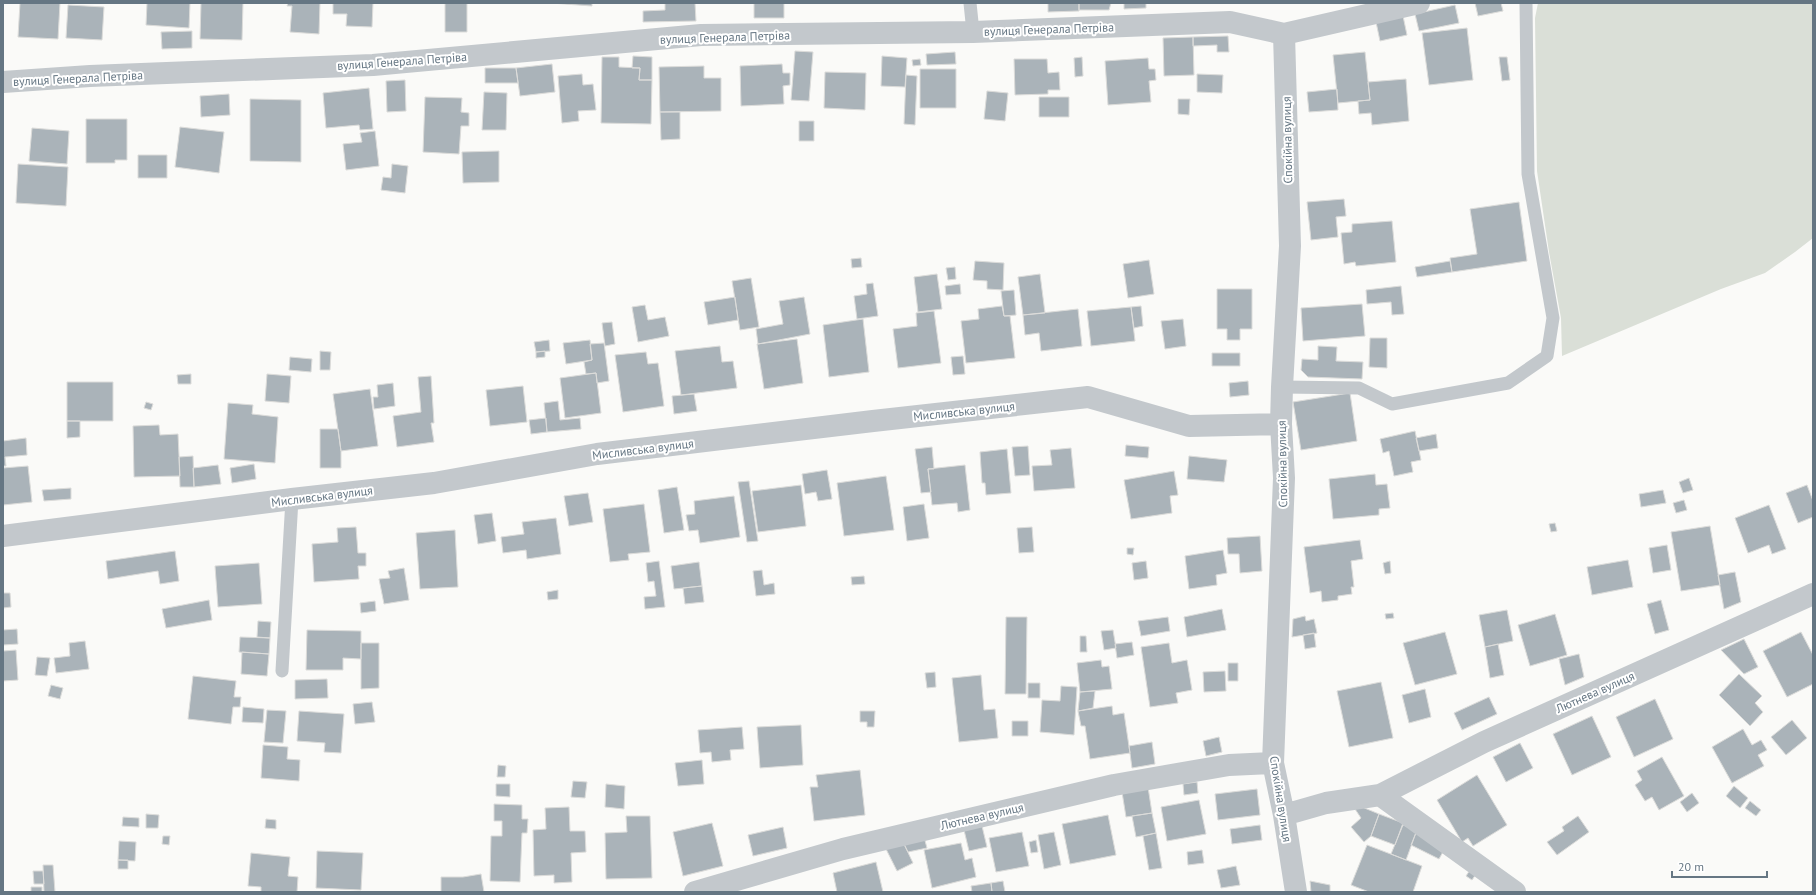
<svg xmlns="http://www.w3.org/2000/svg" width="1816" height="895" viewBox="0 0 1816 895" font-family="'PT Sans',sans-serif">
  <style>
    .green { fill: #dadfd7 }
    .building { fill: #aab3b9; stroke: #dcdcda }
    .lines { fill: none; stroke-linecap: round; stroke-linejoin: round }
    .service { stroke: #c3c8cc; stroke-width: 13 }
    .minor { stroke: #c3c8cc; stroke-width: 22 }
    .labels { text-anchor: middle; dominant-baseline: central; stroke-width: 4; stroke-linejoin: round; paint-order: stroke }
    .street-label { font-size: 12px; fill: #657683; stroke: #fff }
  </style>
  <rect width="100%" height="100%" fill="#fafaf8"/>
  <path class="green" d="M1538 3H1813V238L1795 252 1765 273 1721 289 1562 356 1561 318 1549 252 1537 171 1535 18Z"/>
  <path class="building" d="M20 3H60L58 39 18 37Z
    M147 3H190L189 28 146 25Z
    M201 3H243L242 40 200 39Z
    M288 3H320L319 34 290 32 292 6H287Z
    M333 3H373L372 27 346 26 347 14H333Z
    M445 3H467V32H445Z
    M551 3H592V6Z
    M665 3H695L696 21 643 22V11L665 10Z
    M754 3H784V18H754Z
    M1048 3H1079V11L1048 12Z
    M1079 3H1111L1109 10H1079Z
    M1124 3H1146V8L1124 9Z
    M1475 3H1501L1503 11 1478 16Z
    M68 5 104 7 102 40 66 38Z
    M1455 5 1459 23 1419 31 1415 14Z
    M1403 16 1407 35 1380 41 1376 22Z
    M1467 28 1473 80 1429 85 1422 33Z
    M192 31V48L162 49 161 32Z
    M1228 36 1229 52H1217V45L1193 46V37Z
    M1193 37 1194 75 1164 76 1163 38Z
    M795 51 813 52 809 101 791 100Z
    M955 52 956 64 927 65 926 54Z
    M1365 52 1370 100 1338 103 1333 55Z
    M633 56 652 57V80H639L640 68H632Z
    M882 56 907 58 905 87 881 86Z
    M602 57H619V67L640 68 639 80H652L651 124 601 123Z
    M1082 57 1083 76 1075 77 1074 58Z
    M1499 57H1507L1510 80 1502 81Z
    M1148 58 1149 69H1155L1156 80 1149 81 1151 102 1108 105 1105 61Z
    M920 59 921 65 913 66 912 60Z
    M1014 59H1047L1048 73 1059 72 1060 90H1048V94L1015 95Z
    M552 64 555 92 520 96 516 68Z
    M782 64 783 73H790V85L783 86 784 104 741 106 740 66Z
    M704 66V78H721V111L660 112 659 67Z
    M485 68H516L518 83H485Z
    M920 69H956V108H920Z
    M825 72 866 73 865 110 824 108Z
    M582 74 583 85 593 84 596 110 578 111 579 121 562 123 558 76Z
    M1197 74 1223 75 1222 93 1197 92Z
    M906 75 917 76 915 125 904 124Z
    M1406 79 1409 121 1372 125 1371 113 1359 114 1358 101 1370 100 1368 82Z
    M405 80 406 111 387 112 386 81Z
    M369 88 373 129 360 130 359 125 326 128 323 93Z
    M1337 89 1338 110 1309 112 1307 92Z
    M987 91 1008 93 1005 121 984 119Z
    M484 92 507 93 506 130H482Z
    M229 94 230 115 201 117 200 96Z
    M425 97 462 98 461 112 469 113V126H461L459 154 423 152Z
    M1039 97H1069V117H1039Z
    M250 99 301 100V162L250 161Z
    M1178 99H1190L1189 115 1178 114Z
    M660 112H680V139L661 140Z
    M86 119H127V160H115V163H86Z
    M799 121H814V141H799Z
    M180 127 224 132 219 173 175 167Z
    M32 128 69 131 67 164 29 161Z
    M375 131 379 166 346 170 343 144 362 142 360 133Z
    M499 151V182L463 183 462 152Z
    M138 155H167V178H138Z
    M18 164 68 167 66 206 16 203Z
    M392 164 408 166 405 193 381 190 383 177 391 178Z
    M1344 199 1346 216 1336 217 1338 237 1311 240 1307 202Z
    M1519 202 1527 261 1452 272 1450 258 1477 254 1470 209Z
    M1392 221 1396 262 1356 266 1355 262 1344 264 1341 233 1352 232V224Z
    M861 258 862 267 852 268 851 259Z
    M1149 260 1154 294 1128 298 1123 264Z
    M975 261 1004 263 1003 290 987 289V281L973 280Z
    M1450 261 1452 272 1417 277 1415 267Z
    M955 267 956 279 948 280 946 268Z
    M937 274 942 309 918 312 914 277Z
    M1040 274 1045 313 1023 315 1018 277Z
    M751 278 759 327 740 330 732 281Z
    M873 283 878 316 857 319 854 296 867 294 866 284Z
    M960 284 961 294 946 295 945 286Z
    M1401 286 1404 314 1392 315 1391 302 1367 304 1366 290Z
    M1217 289H1252V329H1240V340H1227V329H1217Z
    M1014 290 1016 315 1004 316 1001 291Z
    M735 297 738 320 708 325 704 302Z
    M804 297 810 334 758 344 756 329 783 324 779 301Z
    M1362 304 1365 336 1303 341 1301 308Z
    M645 305 648 320 665 317 669 336 638 342 632 307Z
    M1002 306 1004 316H1010L1015 358 966 363 961 321 979 319 978 309Z
    M1141 306 1143 326 1134 328 1131 307Z
    M1131 307 1135 341 1091 346 1087 311Z
    M1078 309 1082 346 1041 351 1039 333 1025 335 1023 315Z
    M934 311 941 363 898 368 893 329 917 326 916 313Z
    M863 319 869 372 829 377 823 325Z
    M1183 319 1186 346 1165 349 1161 321Z
    M612 322 615 344 605 346 602 323Z
    M1370 338H1387V368L1369 367Z
    M797 339 803 383 764 389 757 344Z
    M549 340 550 351 536 352 534 342Z
    M590 340 592 360 566 364 563 343Z
    M604 343 609 381 597 383 596 373 586 374 584 362 592 360 590 344Z
    M720 346 722 362 733 361 737 388 681 395 675 351Z
    M1318 346 1337 347 1336 361 1363 362 1362 379 1308 377 1301 370 1302 359 1318 360Z
    M320 351 331 352 330 370H320Z
    M545 351V357L536 358V352Z
    M646 352 648 364 658 363 664 406 623 412 615 355Z
    M1212 353H1240V366H1212Z
    M963 356 965 374 953 375 951 357Z
    M290 357 312 359 311 372 289 370Z
    M596 373 601 413 565 418 560 378Z
    M191 374V384H178L177 375Z
    M267 374 291 376 289 403 265 401Z
    M431 376 434 423H431L434 442 397 447 393 416 421 412 418 377Z
    M1248 381 1249 395 1230 397 1229 383Z
    M67 382H113V421H67Z
    M393 383 395 406 374 409 373 397H378L377 385Z
    M523 386 527 422 490 426 486 390Z
    M370 389 378 446 341 451 333 394Z
    M1350 393 1357 441 1301 450 1293 402Z
    M694 394 697 411 674 414 672 396Z
    M558 401 560 420 580 418 581 429 547 432 544 403Z
    M146 402 153 404 151 410 144 408Z
    M228 403 253 405 252 414 278 417 275 463 224 459Z
    M546 418 547 432 531 434 529 420Z
    M67 421H80V437L67 438Z
    M159 425 160 435 178 434 180 476 134 477 133 426Z
    M320 429H338L341 451V468H320Z
    M1415 431 1421 460 1411 462 1413 472 1394 476 1389 451 1383 453 1380 439Z
    M1436 434 1438 448 1419 451 1416 438Z
    M26 438 27 455 5 457 6 466H3V441Z
    M1126 445 1149 447 1148 458 1125 456Z
    M1028 446 1030 475 1015 476 1012 447Z
    M932 447 934 469H928L931 492 921 493 915 449Z
    M1071 448 1075 488 1034 491 1032 466 1052 465 1050 450Z
    M1007 449 1011 493 986 495 985 483H982L980 452Z
    M193 456 194 487H180L179 457Z
    M1189 456 1227 460 1224 482 1187 479Z
    M254 464 256 479 232 483 230 468Z
    M218 465 221 484 194 487 193 468Z
    M965 465 970 510 958 512 957 503 932 505 928 469Z
    M28 466 32 502 3 505V468Z
    M827 470 832 499 818 501 816 492 805 494 802 474Z
    M1174 471 1178 495 1170 496 1172 513 1131 519 1124 480Z
    M1375 474 1376 485 1387 484 1390 508 1379 509V515L1333 519 1329 479Z
    M886 476 894 530 844 536 837 483Z
    M1689 478 1693 490 1683 493 1679 482Z
    M749 481 758 541 747 542 738 482Z
    M801 485 806 526 758 532 752 491Z
    M1807 485 1813 501V517L1798 523 1786 493Z
    M677 487 684 530 664 533 658 490Z
    M71 488V499L44 501 42 490Z
    M1663 490 1666 503 1641 507 1639 494Z
    M588 493 593 522 569 526 564 496Z
    M734 496 740 537 700 543 698 530 689 531 686 515 695 514 694 501Z
    M1684 500 1687 510 1676 513 1673 503Z
    M644 504 650 552 628 554 629 560 610 562 603 509Z
    M924 504 929 538 907 541 903 507Z
    M1769 505 1786 549 1772 554 1769 545 1748 553 1735 518Z
    M492 513 496 541 478 544 474 515Z
    M556 518 561 554 527 559 526 550 503 553 501 537 524 534 522 522Z
    M1555 523 1557 531 1551 532 1549 524Z
    M1710 526 1720 585 1681 591 1671 532Z
    M356 527 358 553H366V566H358L359 579 314 582 312 544 338 542 337 528Z
    M1032 527 1034 552 1019 553 1017 528Z
    M455 530 458 587 420 589 416 533Z
    M1260 536 1262 571 1240 573 1239 554H1228L1227 538Z
    M1360 540 1363 559 1351 561 1354 587H1351L1352 594 1338 596V600L1322 602 1321 591 1310 593 1304 547Z
    M1667 545 1671 570 1653 573 1649 548Z
    M1127 548H1134L1133 555 1127 554Z
    M1223 550 1227 573 1216 575 1217 585 1189 589 1185 556Z
    M175 551 179 581 160 584 158 571 108 579 106 561Z
    M1628 560 1633 587 1592 595 1587 567Z
    M659 561 665 607 645 609 644 597 656 596 654 581 648 582 646 563Z
    M1146 561 1148 578 1134 580 1132 563Z
    M1390 561 1391 573 1385 574 1383 563Z
    M699 562 702 586 674 589 671 566Z
    M259 563 262 604 218 607 215 566Z
    M404 568 409 600 384 604 379 579 390 578 388 571Z
    M762 570 764 585 774 583 775 594 756 596 753 571Z
    M1735 572 1741 602 1724 609 1718 575Z
    M864 576 865 584 852 585 851 577Z
    M702 586 704 602 685 604 683 588Z
    M558 590V599L548 600 547 592Z
    M3 593H10L11 607 3 608Z
    M209 600 212 620 166 628 162 609Z
    M1661 600 1669 630 1655 634 1647 604Z
    M375 601 376 611 361 613 360 603Z
    M1222 609 1226 630 1187 637 1184 617Z
    M1507 610 1513 641 1485 647 1479 615Z
    M1393 613 1394 618 1386 619 1385 614Z
    M1555 614 1567 655 1530 666 1518 625Z
    M1305 616 1306 621 1314 619 1317 633 1292 637 1293 619Z
    M1006 617H1027L1026 694H1005Z
    M1168 617 1170 631 1141 636 1138 621Z
    M258 621 271 622 270 638 257 637Z
    M17 629 18 644 3 645V630Z
    M307 630 361 631V659L343 658V670H306Z
    M1113 630 1116 648 1104 650 1101 631Z
    M1445 632 1457 674 1415 685 1403 643Z
    M1801 632 1813 655V684L1787 697 1763 651Z
    M1314 633 1316 647 1305 649 1303 635Z
    M1080 636H1086L1087 652H1080Z
    M240 637 270 638 269 654 239 652Z
    M1744 639 1758 667 1744 674 1721 650Z
    M85 641 89 669 56 673 54 658 70 656 69 643Z
    M1132 642 1134 655 1117 658 1115 644Z
    M361 643H379V688L361 689Z
    M1169 643 1172 663 1187 660 1192 690 1176 693 1178 703 1150 707 1141 647Z
    M1498 644 1504 675 1490 678 1485 647Z
    M16 650 18 680 3 681V651Z
    M242 652 269 654 267 676 241 674Z
    M1579 654 1584 677 1565 685 1559 659Z
    M37 657 50 658 47 676 35 675Z
    M1101 660 1102 667 1109 666 1112 689 1080 692 1077 663Z
    M1228 663H1238V681H1228Z
    M1225 671 1226 691 1204 692 1203 672Z
    M935 672 936 687 927 688 925 673Z
    M1739 674 1762 696 1755 703 1763 712 1750 726 1719 695Z
    M981 675 984 710 995 709 998 738 959 742 952 678Z
    M193 676 236 681 234 697H241L240 707H233L231 724 188 719Z
    M327 679 328 698 295 699V680Z
    M1381 682 1393 738 1349 747 1337 691Z
    M1028 683H1040V698H1028Z
    M51 685 63 688 60 699 48 696Z
    M1061 686 1077 687 1074 735 1040 732 1042 700 1060 701Z
    M1425 689 1431 717 1409 723 1402 695Z
    M1095 691 1093 708 1078 711 1080 692Z
    M1489 697 1497 714 1462 730 1454 713Z
    M1655 699 1673 739 1634 757 1616 717Z
    M372 702 375 722 355 724 353 704Z
    M1112 706 1113 715 1124 713 1130 753 1090 759 1085 726H1081L1078 711Z
    M243 707 264 709 263 723 242 722Z
    M267 710 286 711 283 743 264 742Z
    M299 711 344 714 341 753 324 752 325 743 297 741Z
    M860 711H875L874 727H867V722H860Z
    M1592 716 1611 757 1572 775 1553 734Z
    M1792 720 1807 738 1786 755 1771 737Z
    M1012 721H1028V736H1012Z
    M801 725 803 765 760 768 757 727Z
    M742 727 744 749 730 750 731 760 712 762 711 752 700 753 698 730Z
    M1743 729 1752 745 1761 740 1767 750 1758 755 1764 766 1732 783 1712 747Z
    M1219 737 1222 752 1206 756 1203 741Z
    M1152 742 1155 764 1132 768 1129 746Z
    M1520 743 1533 768 1506 782 1493 757Z
    M263 745 288 747 287 759 300 760 299 781 261 778Z
    M1662 757 1684 796 1659 810 1652 797 1645 801 1635 785 1642 780 1637 771Z
    M702 760 704 784 678 786 675 763Z
    M498 765 506 766 505 777H497Z
    M860 770 865 815 814 821 810 787H818L816 775Z
    M1477 775 1507 825 1473 846 1468 838 1462 842 1437 800Z
    M573 781 587 782 585 798 571 797Z
    M1197 782 1198 793 1184 795 1183 784Z
    M496 784H510V797L496 796Z
    M606 784 625 786 624 809 605 807Z
    M1734 786 1748 798 1740 808 1726 796Z
    M1148 787 1152 813 1126 817 1122 792Z
    M1257 789 1260 815 1218 820 1215 794Z
    M1692 793 1699 803 1687 812 1680 802Z
    M1199 800 1206 834 1167 841 1161 807Z
    M1750 801 1761 810 1756 816 1745 808Z
    M494 804 522 805V819H528L527 833H522L520 882 490 881 491 836H502V821H494Z
    M569 807 570 831H585L586 852 571 853 572 882 554 883V875L534 876 533 830 546 829 545 808Z
    M1362 807 1379 814 1371 836 1364 842 1351 827 1361 818 1355 809Z
    M1152 813 1156 833 1136 837 1132 816Z
    M146 814 159 815 158 828H146Z
    M1379 814 1403 823 1395 845 1371 836Z
    M1108 815 1116 855 1070 864 1062 824Z
    M626 816H650L652 878 606 879 605 833 627 832Z
    M1578 816 1589 832 1557 855 1547 842 1564 831 1562 827Z
    M123 817 139 818V827L122 826Z
    M266 819 276 820V829L265 828Z
    M712 823 723 866 683 876 673 832Z
    M1260 825 1262 840 1232 844 1230 829Z
    M1403 825 1417 830 1406 860 1391 854Z
    M982 826 987 847 969 851 964 830Z
    M783 827 787 848 753 856 748 835Z
    M1417 830 1444 850 1439 859 1411 845Z
    M1022 832 1029 866 996 872 989 838Z
    M1054 832 1061 865 1044 869 1038 835Z
    M1156 833 1162 868 1149 870 1143 836Z
    M163 836H170L169 845 162 844Z
    M924 837 927 848 908 852 903 842Z
    M1036 840 1038 852 1031 853 1029 842Z
    M119 841 136 842 135 861 118 860Z
    M903 842 913 863 897 871 884 845Z
    M961 843 965 860 972 858 976 877 932 888 924 850Z
    M1367 845 1422 866 1413 892H1369L1351 885Z
    M1202 850 1204 863 1188 865 1187 852Z
    M317 851 363 853 361 890 316 888Z
    M251 853 290 857 288 876 298 877 297 892H261V887L248 886Z
    M118 860H128V869H118Z
    M876 862 883 892H837L833 873Z
    M43 865H53L55 892H44Z
    M1236 866 1240 885 1221 888 1217 870Z
    M1470 870 1476 874 1472 880 1466 876Z
    M33 871H43L44 884H34Z
    M481 874 484 892H441V877H463Z
    M1003 881 1005 892H992L991 883Z
    M1310 881 1330 885V892H1311Z
    M991 883 992 892H972L971 886Z
    M31 887H42V892H31Z"/>
  <g class="lines">
    <path class="service" d="M970 3 973 32
      M1282 387 1359 388 1392 404 1508 383 1547 356 1553 318 1528 174 1526 3
      M282 671 292 499"/>
    <path class="minor" d="M1284 34 1290 246 1282 387 1281 424 1284 478 1273 763 1284 815 1296 892
      M3 82 90 76 373 65 701 35 973 32 1230 22 1284 34 1419 3
      M3 536 292 499 434 483 597 454 873 421 1088 397 1189 426 1281 424
      M1380 795 1484 742 1813 594
      M1284 815 1326 803 1380 795 1515 892
      M695 892 843 849 1114 785 1229 765 1273 763"/>
  </g>
  <g class="labels">
    <g class="street-label">
      <text transform="translate(1049 29) rotate(-2)">вулиця Генерала Петріва</text>
      <text transform="translate(725 37) rotate(-2)">вулиця Генерала Петріва</text>
      <text transform="translate(402 61) rotate(-4)">вулиця Генерала Петріва</text>
      <text transform="translate(78 78) rotate(-3)">вулиця Генерала Петріва</text>
      <text transform="translate(1287 140) rotate(-91)">Спокійна вулиця</text>
      <text transform="translate(964 411) rotate(-6)">Мисливська вулиця</text>
      <text transform="translate(643 449) rotate(-7)">Мисливська вулиця</text>
      <text transform="translate(1282 464) rotate(-91)">Спокійна вулиця</text>
      <text transform="translate(322 496) rotate(-7)">Мисливська вулиця</text>
      <text transform="translate(1595 692) rotate(-24)">Лютнева вулиця</text>
      <text transform="translate(1281 799) rotate(81)">Спокійна вулиця</text>
      <text transform="translate(982 816) rotate(-13)">Лютнева вулиця</text>
    </g>
  </g>
  <rect width="1816" height="895" fill="none" stroke="#657683" stroke-width="8"/>
  <path d="M1672 871v6h95v-6" fill="none" stroke="#657683" stroke-width="2"/>
  <text x="1678" y="871" font-size="12" fill="#657683" stroke="#ffffff" stroke-width="3" paint-order="stroke">20 m</text>
</svg>
